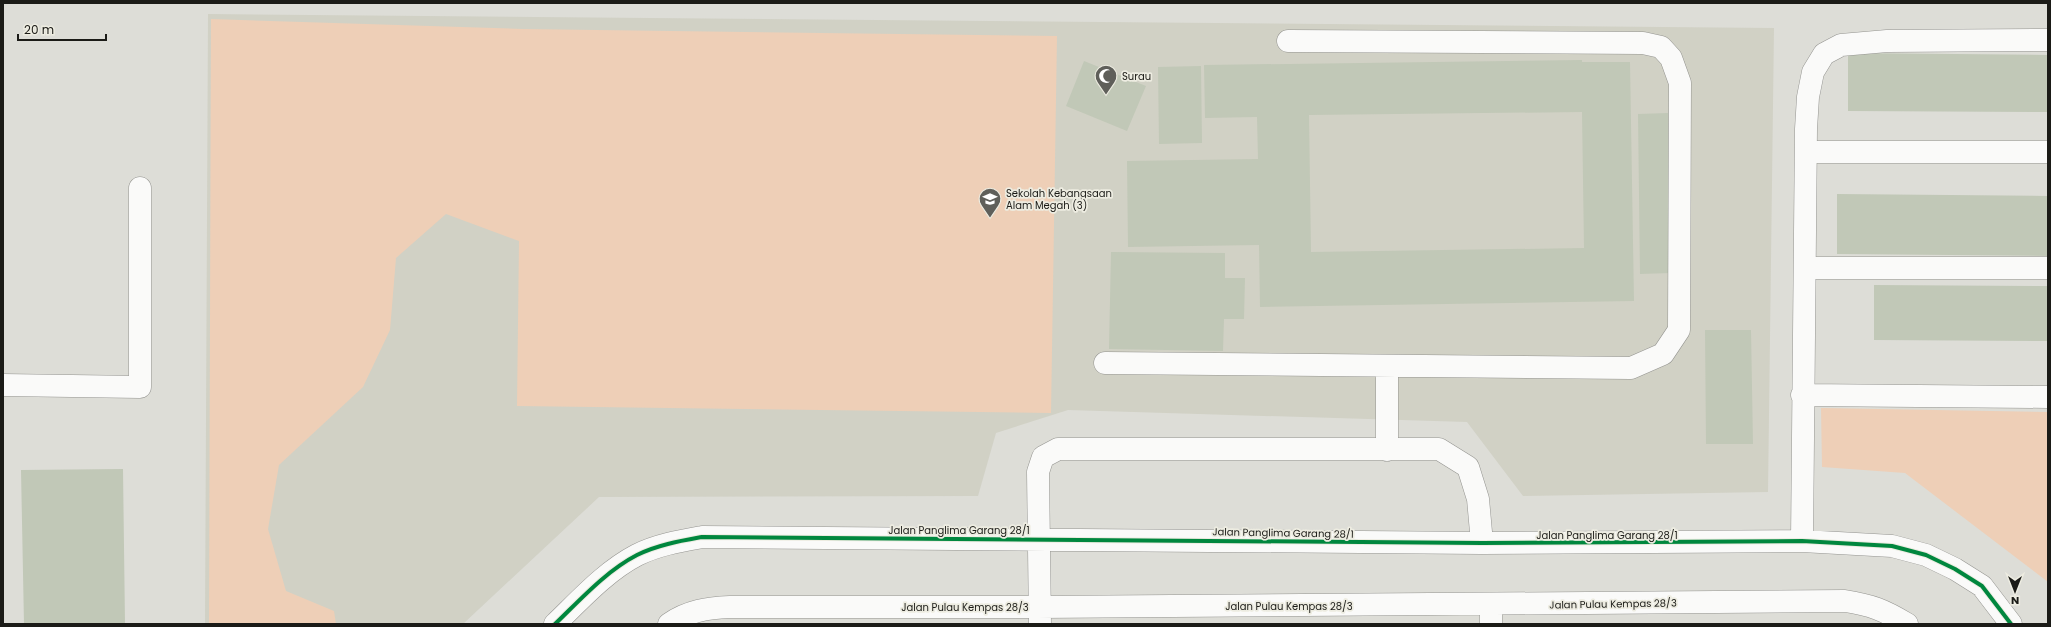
<svg xmlns="http://www.w3.org/2000/svg" width="2051" height="627" viewBox="0 0 2051 627" font-family="Poppins,sans-serif">
  <style>
    .built { fill: #d1d1c5 }
    .green { fill: #eecfb7 }
    .building { fill: #c1c8b7; fill-rule: evenodd }
    .lines { fill: none; stroke-linecap: round; stroke-linejoin: round }
    .minor-casing { stroke: #949490; stroke-width: 23 }
    .minor { stroke: #fafaf9; stroke-width: 22 }
    .cycleway-casing { stroke: #edece1; stroke-width: 6 }
    .cycleway { stroke: #00873e; stroke-width: 4 }
    .labels { text-anchor: middle; dominant-baseline: central; stroke-width: 3.5; stroke-linejoin: round; paint-order: stroke }
    .poi-label { font-size: 10px; fill: #1b1b17; stroke: #edece1; text-anchor: start }
    .street-label { font-size: 10px; fill: #1b1b17; stroke: #edece1 }
  </style>
  <rect width="100%" height="100%" fill="#ddddd7"/>
  <path class="built" d="M208 14 1774 28 1768 492 1523 496 1467 422 1068 410 996 433 978 496 599 497 463 624H205Z"/>
  <path class="green" d="M211 19 522 29 1057 36 1051 413 517 406 519 241 446 214 396 258 390 330 363 387 279 465 268 529 286 591 334 611 336 624H209Z
    M1821 408 2048 412V582L1905 473 1822 467Z"/>
  <path class="building" d="M1848 53 2048 55V112L1848 111Z
    M1582 60V62H1630L1634 301 1260 307 1259 245 1128 247 1127 161 1258 159 1257 117 1205 118 1204 65ZM1582 112 1584 248 1311 252 1309 115Z
    M1084 61 1146 86 1127 131 1066 106Z
    M1201 66 1202 143 1159 144 1158 67Z
    M1668 113 1671 273 1640 274 1638 114Z
    M1837 194 2048 196V256L1837 254Z
    M1111 252 1225 253V278H1245L1244 319H1224L1223 351 1109 349Z
    M1874 285 2048 286V341L1874 340Z
    M1705 330H1751L1753 444H1706Z
    M123 469 125 624H24L21 470Z"/>
  <g class="lines">
    <g class="minor-casing">
      <path id="minor" d="M1806 152H2048
        M1805 268H2048
        M1105 363 1631 368 1663 354 1679 330 1680 83 1671 58 1661 47 1643 43 1288 41
        M3 385 140 387V188
        M1802 395 2048 397
        M1387 450V366
        M1802 541 1806 129 1808 97 1813 72 1824 54 1841 45 1887 41 2048 40
        M1491 605V624
        M555 624C580 600 606 571 637 555 657 545 680 541 702 537L1482 543 1802 541 1892 546 1926 555 1955 569 1982 586 2011 624
        M669 624C688 611 707 608 730 607H1039L1845 601C1871 605 1884 610 1907 624
        M1040 624 1038 472 1043 457 1058 449H1439L1468 467 1478 499 1482 543"/>
    </g>
    <use href="#minor" class="minor"/>
    <g class="cycleway-casing">
      <path id="cycleway" d="M555 624C580 600 606 571 637 555 657 545 680 541 702 537L1482 543 1802 541 1892 546 1926 555 1955 569 1982 586 2011 624"/>
    </g>
    <use href="#cycleway" class="cycleway"/>
  </g>
  <defs>
    <g id="mosque-pin" transform="scale(1.15)"><path d="M0 17L-7.5 6A9.5 9.5 0 1 1 7.5 6Z" fill="#5f5f5a" stroke="#edece1"/><path d="M3.5-4.9A6 6 0 1 0 3.5 4.9A5 5 0 1 1 3.5-4.9Z" fill="#fff"/></g>
    <g id="school-pin" transform="scale(1.15)"><path d="M0 17L-7.5 6A9.5 9.5 0 1 1 7.5 6Z" fill="#5f5f5a" stroke="#edece1"/><path d="M0-5L7-2L0 1L-7-2ZM-4 1L0 2.5L4 1V4Q0 6-4 4Z" fill="#fff"/></g>
  </defs>
  <g fill-rule="evenodd">
    <use href="#mosque-pin" x="1106" y="76"/>
    <use href="#school-pin" x="990" y="199"/>
  </g>
  <g class="labels">
    <g class="poi-label">
      <text x="1122" y="76">Surau</text>
      <text x="1006" y="193">Sekolah Kebangsaan<tspan x="1006" dy="12">Alam Megah (3)</tspan></text>
    </g>
    <g class="street-label">
      <text x="959" y="530">Jalan Panglima Garang 28/1</text>
      <text transform="translate(1283 533) rotate(1)">Jalan Panglima Garang 28/1</text>
      <text x="1607" y="535">Jalan Panglima Garang 28/1</text>
      <text transform="translate(1613 604) rotate(-1)">Jalan Pulau Kempas 28/3</text>
      <text x="1289" y="606">Jalan Pulau Kempas 28/3</text>
      <text x="965" y="607">Jalan Pulau Kempas 28/3</text>
    </g>
  </g>
  <rect width="2051" height="627" fill="none" stroke="#1b1b17" stroke-width="8"/>
  <g transform="translate(2015 591) rotate(180)" stroke="#edece1" stroke-width="3" paint-order="stroke">
  <path d="M0-3L7 15L0 10L-7 15Z" fill="#1b1b17"/>
  <text y="-6" font-size="11" font-weight="bold" text-anchor="middle" fill="#1b1b17">N</text>
  </g>
  <path d="M18 34v6h88v-6" fill="none" stroke="#1b1b17" stroke-width="2"/>
  <text x="24" y="34" font-size="12" fill="#1b1b17" stroke="#edece1" stroke-width="3" paint-order="stroke">20 m</text>
</svg>
